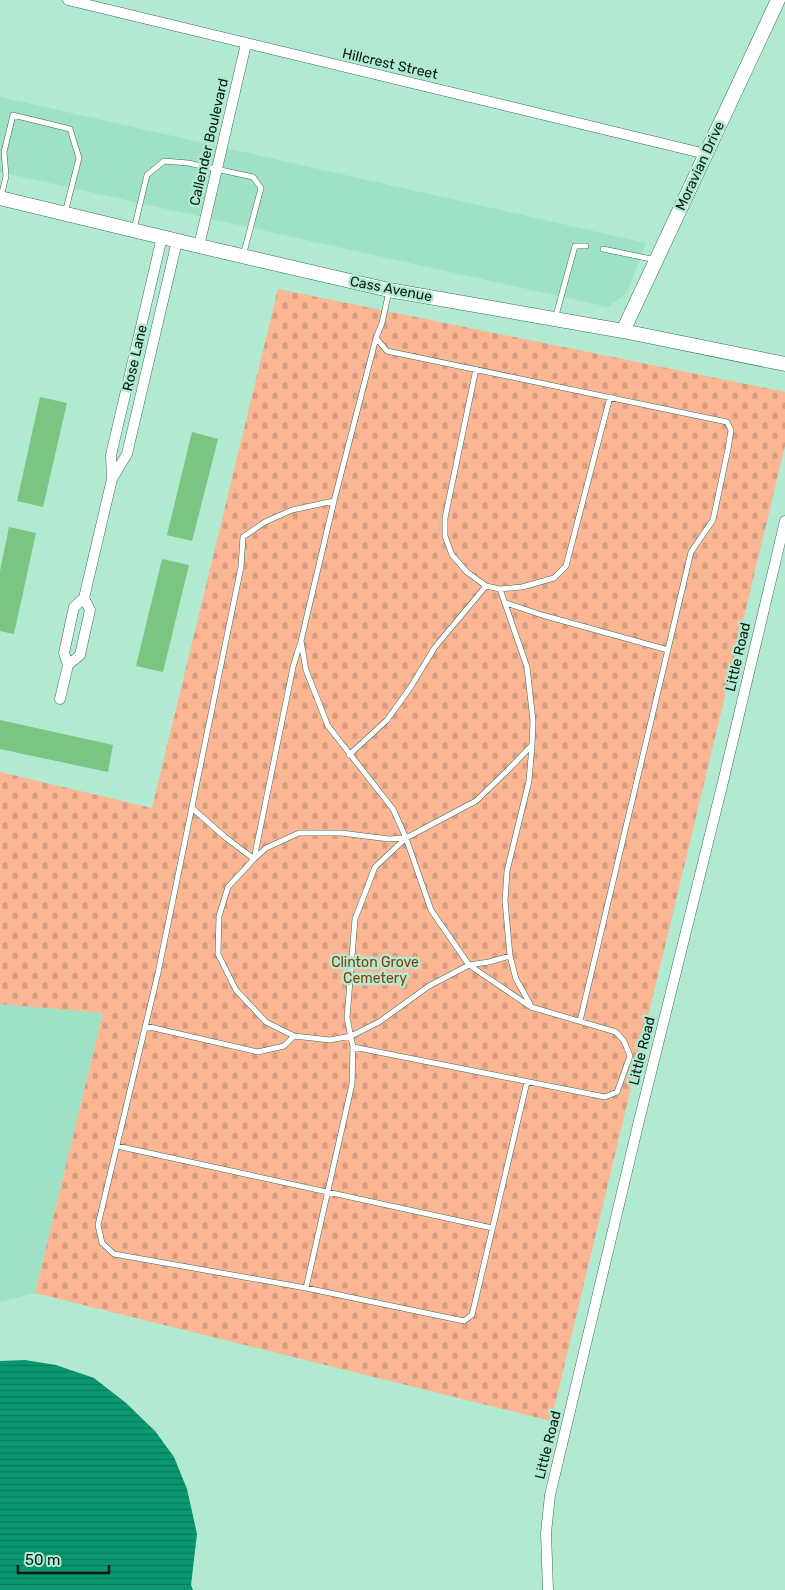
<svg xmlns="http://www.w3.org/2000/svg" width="785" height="1590" viewBox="0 0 785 1590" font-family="Rubik,sans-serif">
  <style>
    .built { fill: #9fe1c5 }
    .cemetery { fill: url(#cemetery-stones) }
    .water { fill: url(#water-rules) }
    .building { fill: #79c581 }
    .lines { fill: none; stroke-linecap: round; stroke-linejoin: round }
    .lane-casing { stroke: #396f5a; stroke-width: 6 }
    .street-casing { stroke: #396f5a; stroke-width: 11 }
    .secondary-casing { stroke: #396f5a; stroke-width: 15 }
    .lane { stroke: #fff; stroke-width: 5 }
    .street { stroke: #fff; stroke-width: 10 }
    .secondary { stroke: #fff; stroke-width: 14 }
    .labels { text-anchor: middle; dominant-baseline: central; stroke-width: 5; stroke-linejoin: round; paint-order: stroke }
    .street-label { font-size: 14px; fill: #051b13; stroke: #b1e9d1 }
    .park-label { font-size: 14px; fill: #8b3b07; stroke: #b1e9d1 }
  </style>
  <defs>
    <pattern id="cemetery-stones" width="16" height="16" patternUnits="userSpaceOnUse" patternTransform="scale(1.25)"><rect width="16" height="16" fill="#fcb694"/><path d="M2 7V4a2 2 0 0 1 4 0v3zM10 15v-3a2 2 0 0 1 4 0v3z" fill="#d69c7f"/></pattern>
    <pattern id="water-rules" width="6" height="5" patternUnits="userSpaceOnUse" patternTransform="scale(1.25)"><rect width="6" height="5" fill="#0b9871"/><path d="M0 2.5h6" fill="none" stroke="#097b5c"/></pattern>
  </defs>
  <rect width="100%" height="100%" fill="#b1e9d1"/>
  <path class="built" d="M0 97 646 243 627 293 608 307 0 172Z
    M0 1003 103 1013 35 1293 0 1302Z"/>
  <path class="cemetery" d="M278 289 785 392V446L551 1421 35 1293 103 1013 0 1004V772L152 808Z"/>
  <path class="water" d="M25 1360 56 1365 94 1378 126 1403 155 1431 174 1457 187 1489 197 1534 191 1585 193 1590H0V1361Z"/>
  <path class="building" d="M40 397 67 403 43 507 17 501Z
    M192 432 218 439 192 541 167 535Z
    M9 527 36 533 14 634 0 631V571Z
    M162 559 189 565 163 672 136 666Z
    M0 720 113 745 108 772 0 749Z"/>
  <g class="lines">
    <g class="lane-casing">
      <path id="lane" d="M1 197 6 176 4 152 13 115 70 129 79 158 65 213
        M134 229 147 175 164 161 188 163 253 177 261 188 243 256
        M603 249 656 260
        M389 291 382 323 376 338 387 351 727 422 731 430 728 449 713 520 691 552 580 1021
        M555 319 575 246H586
        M376 338 334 501 292 510 265 522 243 537 241 567 158 973 98 1225 102 1243 114 1254 306 1288 352 1084 353 1047 347 1018 355 919 375 867 406 838 476 801 508 770 532 745 533 721 527 667 500 589
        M476 369 445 518V536L452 555 467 572 486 586 500 589 522 587 554 578 566 566 610 397
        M334 501 301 641 306 670 328 726 393 809 406 838 431 910 469 965 531 1007 616 1032 624 1041 630 1056 617 1092 605 1097 353 1047
        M506 603 542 615 668 650
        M349 755 387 720 410 688 435 647 486 586
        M192 808 225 837 254 859 293 667 300 644
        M406 838 389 839 341 833H299L266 848 254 859 228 887 219 916 218 954 236 990 266 1022 294 1036 330 1040 351 1036 379 1022 429 986 469 965 489 962 510 956
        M530 1004 516 979 510 956 505 901 507 871 529 781 532 745
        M145 1026 258 1052 284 1046 294 1036
        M117 1146 492 1228
        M306 1288 464 1321 472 1315 527 1082"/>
    </g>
    <g class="street-casing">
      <path id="street" d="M68 0 706 154
        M199 246 246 44
        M112 479 127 454 177 241
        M68 665 64 653 74 607 84 598 112 479 111 455 162 237
        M60 699 68 665 80 655 90 610 84 598
        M548 1590 546 1533 550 1495 638 1125 723 782 785 521"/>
    </g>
    <g class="secondary-casing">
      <path id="secondary" d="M0 198 199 246 389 290 623 331 785 364
        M623 331 778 0"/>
    </g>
    <use href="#lane" class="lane"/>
    <use href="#street" class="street"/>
    <use href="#secondary" class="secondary"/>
  </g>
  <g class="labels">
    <g class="street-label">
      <text transform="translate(390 64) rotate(13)">Hillcrest Street</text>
      <text transform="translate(209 142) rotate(-77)">Callender Boulevard</text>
      <text transform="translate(700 166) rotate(-65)">Moravian Drive</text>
      <text transform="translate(391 289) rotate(11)">Cass Avenue</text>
      <text transform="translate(135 358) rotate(-77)">Rose Lane</text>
      <text transform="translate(738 657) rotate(-77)">Little Road</text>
      <text transform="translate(642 1051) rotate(-76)">Little Road</text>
      <text transform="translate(548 1445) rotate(-76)">Little Road</text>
    </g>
    <g class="park-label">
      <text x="375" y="962">Clinton Grove<tspan x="375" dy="16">Cemetery</tspan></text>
    </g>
  </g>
  <path d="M18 1565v8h91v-8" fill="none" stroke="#051b13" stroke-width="2.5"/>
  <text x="25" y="1565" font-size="15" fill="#051b13" stroke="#b1e9d1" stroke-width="4" paint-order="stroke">50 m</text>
</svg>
